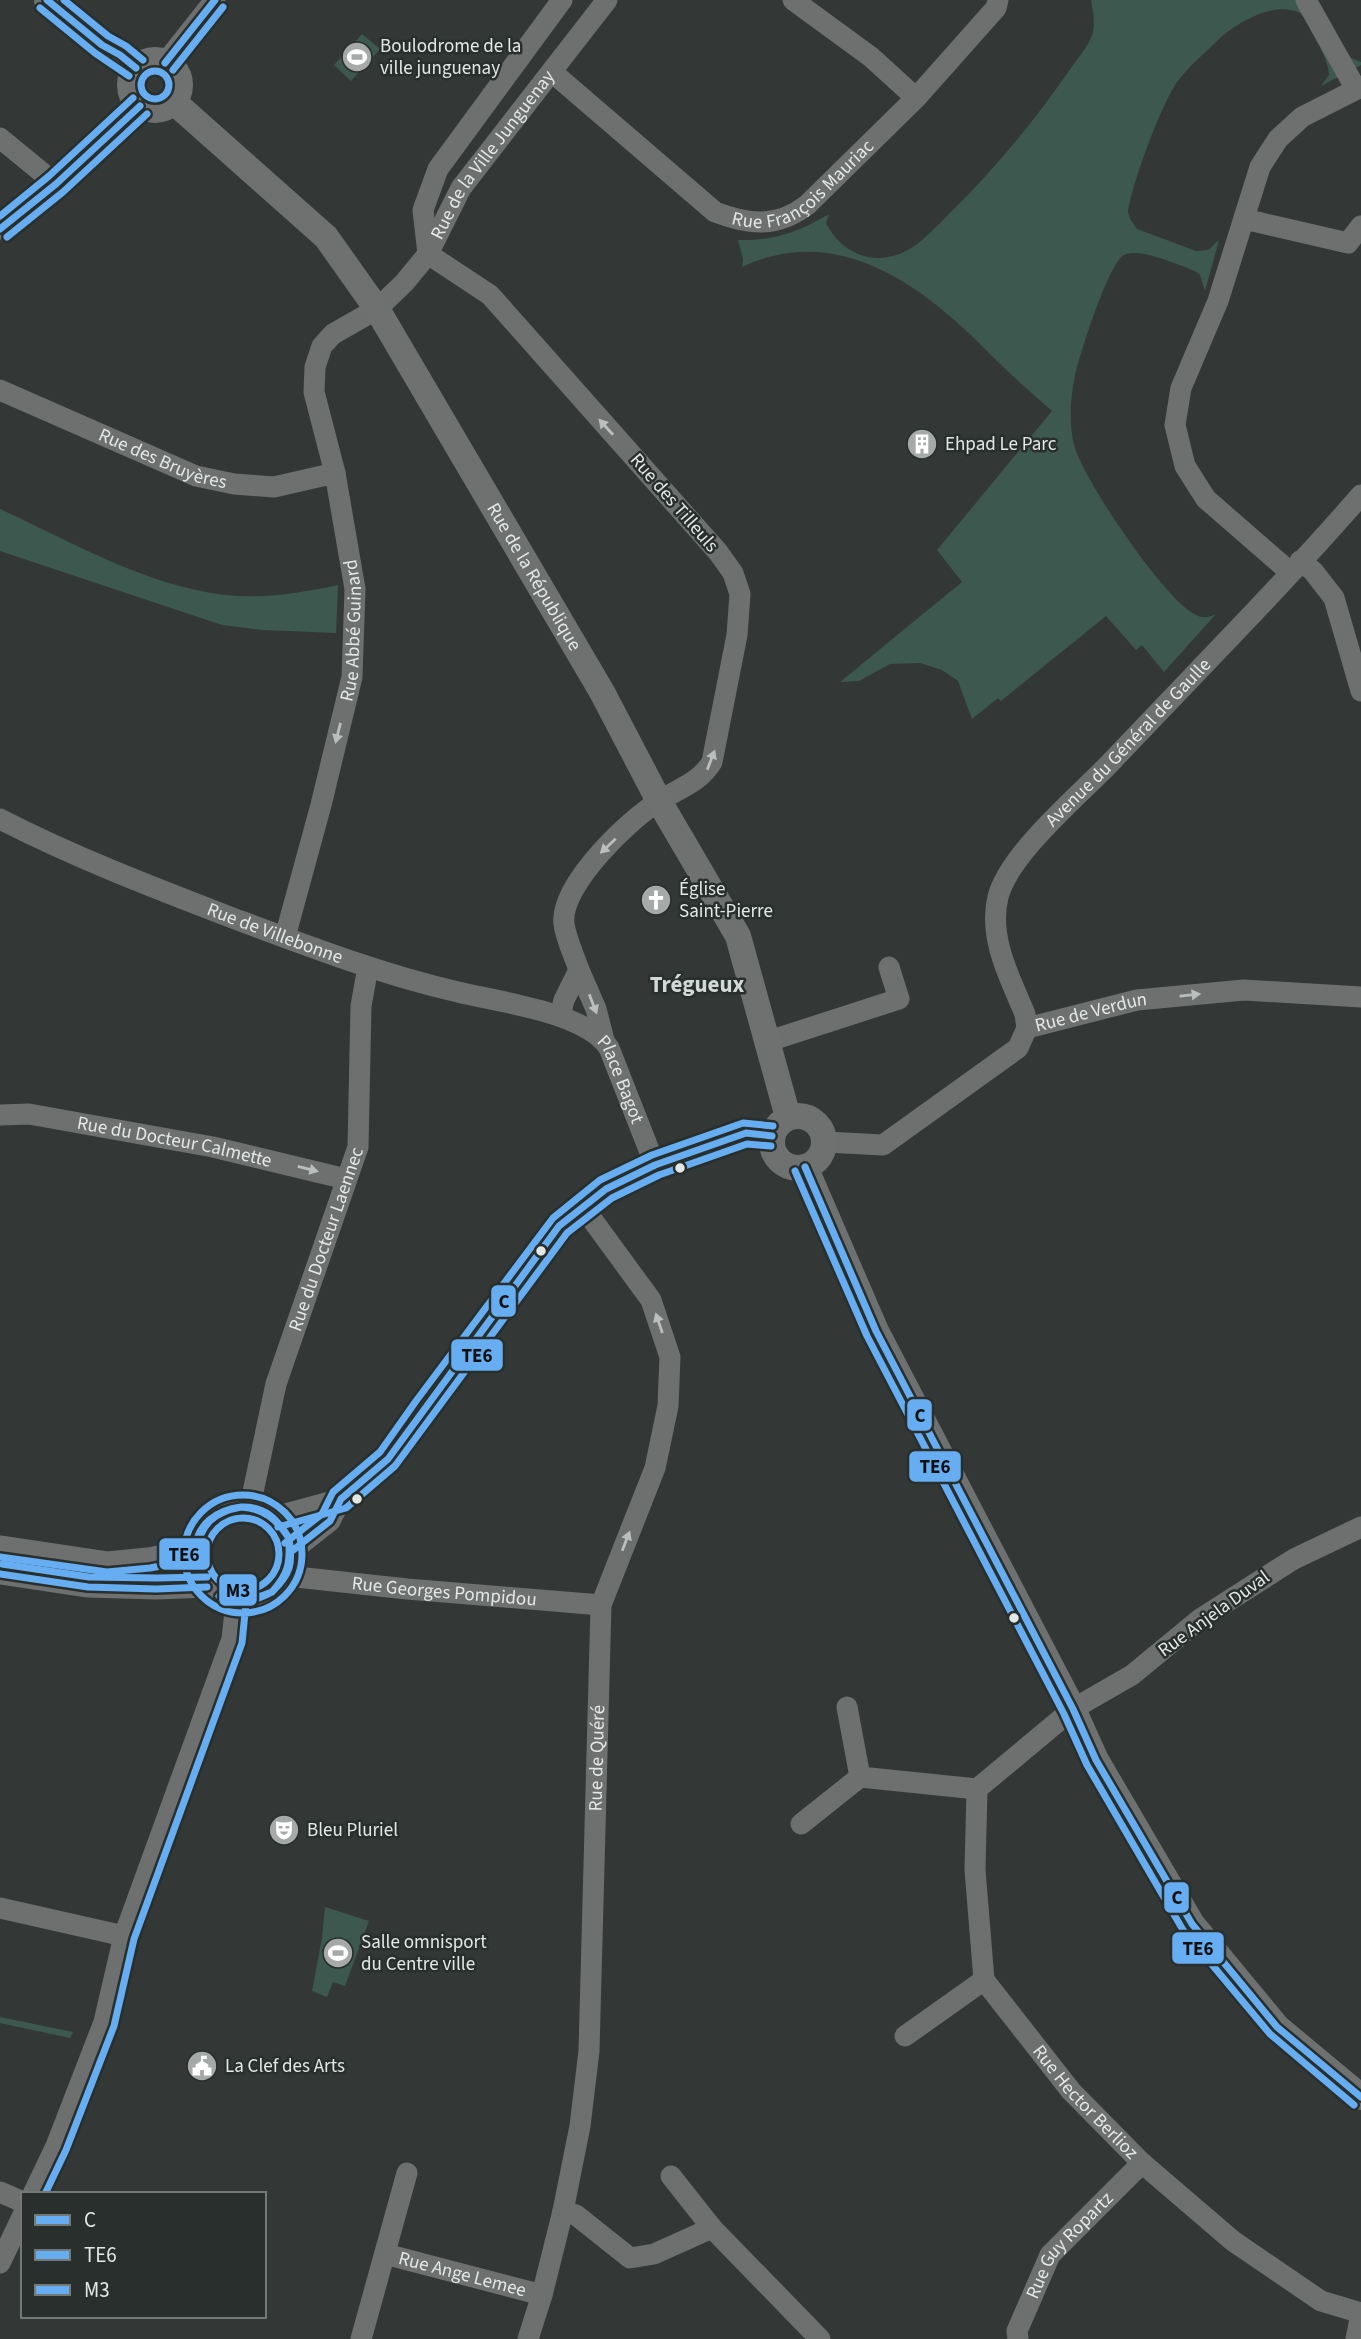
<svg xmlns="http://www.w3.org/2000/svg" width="1361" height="2339" viewBox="0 0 1361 2339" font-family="'Source Sans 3',sans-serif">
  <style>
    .green { fill: #3d584e }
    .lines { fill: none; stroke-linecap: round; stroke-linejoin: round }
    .minor { stroke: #6e706f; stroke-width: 21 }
    .major { stroke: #6e7170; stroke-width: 26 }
    .bus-1-casing { stroke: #282f2c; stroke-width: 12 }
    .bus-2-casing { stroke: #282f2c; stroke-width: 12 }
    .bus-3-casing { stroke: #282f2c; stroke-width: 12 }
    .bus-1 { stroke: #66adf1; stroke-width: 7 }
    .bus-2 { stroke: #66adf1; stroke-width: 7 }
    .bus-3 { stroke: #66adf1; stroke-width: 7 }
    .oneway { fill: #babebc }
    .bus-dot { fill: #e3e8e6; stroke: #282f2c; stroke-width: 2.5 }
    .labels { text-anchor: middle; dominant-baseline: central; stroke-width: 5; stroke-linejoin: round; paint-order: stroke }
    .poi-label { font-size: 19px; fill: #e3e8e6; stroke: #282f2c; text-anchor: start }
    .street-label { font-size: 19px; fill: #e3e8e6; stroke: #282f2c }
    .quarter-label { font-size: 23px; font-weight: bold; fill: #d1dad7; stroke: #282f2c }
    .line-badge { stroke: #282f2c; stroke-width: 2.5 }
    .pale-badge-label { font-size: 19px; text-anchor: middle; font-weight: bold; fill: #111 }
  </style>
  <rect width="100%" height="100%" fill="#333836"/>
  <path class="green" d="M1091 0H1313L1351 58 1361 62V65L1321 86 1329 75C1328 59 1319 46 1311 31 1308 25 1305 18 1300 13 1274 0 1237 23 1218 40 1204 54 1189 66 1177 82 1161 105 1132 184 1128 212L1130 219 1137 229 1196 251 1208 250 1219 240 1205 291 1200 275 1195 271C1179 265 1139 247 1124 255 1109 262 1079 356 1075 376 1070 398 1069 423 1074 445 1083 479 1165 601 1196 615 1203 619 1210 617 1216 614L1164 672 1142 645 1136 650 1106 616 1001 701 998 698 972 719 958 681 942 670 920 663 890 664 859 681 840 682 962 582 937 550 1052 411C1033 394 1014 378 996 360 929 291 843 220 742 267L743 259 738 240C773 241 799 232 829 214L826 223C841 252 870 266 902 253 920 245 937 226 951 212 996 168 1035 120 1071 68 1078 58 1090 44 1093 32 1095 21 1093 10 1091 0Z
    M362 34 380 49 351 81 334 65Z
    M0 509C72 542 146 586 226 595 264 599 301 593 338 585L336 633 262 630 222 625 0 551Z
    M325 1907 369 1921 345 1986 333 1982 327 1997 312 1991 322 1938Z
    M0 2017 73 2032 70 2038 0 2023Z"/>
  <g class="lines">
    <g class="minor">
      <path d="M793 0 871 57 916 98"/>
      <path d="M1306 0 1356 89"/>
      <path d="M165 63 215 0"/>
      <path id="s1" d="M552 72 715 212C749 225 777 228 807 205L916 98 996 8 998 0"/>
      <path d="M0 138 56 184"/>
      <path d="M1244 219 1348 243 1361 226"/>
      <path d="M0 229 56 184 140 106"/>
      <path id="s2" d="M0 390 196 476 234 484 274 487 335 473"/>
      <path d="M1300 561 1313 571 1334 598 1361 691"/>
      <path d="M1290 572 1206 499 1185 466 1175 425 1181 388 1218 301 1260 167 1278 139 1302 117 1361 87"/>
      <path id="s3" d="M0 819C74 857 152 887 230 917 305 945 380 974 458 992 498 1002 586 1012 609 1048L655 1165"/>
      <path id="s4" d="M285 937 321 805 352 677 355 589 335 473 314 392 315 367 322 346 333 334 377 309 404 283 428 254 461 188 607 0"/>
      <path d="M579 970 596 1009 604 1040"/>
      <path d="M560 1016 564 1000 579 970C574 955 566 939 564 924 559 886 630 818 661 800 681 787 699 783 712 762L737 635 740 594 733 573 718 552 490 295 428 254 423 210 438 169 562 0"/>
      <path id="s5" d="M1027 1028 1025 1014C1010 978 988 938 998 897 1009 853 1081 794 1113 760 1196 672 1282 586 1361 495"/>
      <path id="s6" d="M1027 1028 1137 1000 1244 990 1361 997"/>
      <path d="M766 1042 899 999 889 967"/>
      <path id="s7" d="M0 1115 29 1114 213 1147 346 1179"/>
      <path d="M825 1142 883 1145 1018 1048 1027 1028"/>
      <circle cx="243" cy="1554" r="48"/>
      <path id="s8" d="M250 1506 276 1384 358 1147 361 1006 368 967"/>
      <path d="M275 1517 341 1499"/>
      <path id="s9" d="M1361 1527 1294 1559 1200 1619 1132 1675 1073 1709 977 1789 975 1870 984 1980 1071 2091 1142 2163 1233 2241 1321 2301 1361 2313"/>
      <path d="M0 1546 107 1562 148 1558 195 1549"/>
      <path d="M292 1551 330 1521 341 1499 388 1459 424 1407 559 1226 606 1189 655 1165 746 1133 772 1136"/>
      <path d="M0 1574 88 1587 156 1589 207 1587"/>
      <path id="s10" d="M287 1576 407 1589 601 1605"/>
      <path d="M847 1707 860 1777 977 1789"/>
      <path d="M801 1824 860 1777"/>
      <path d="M0 1908 124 1936"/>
      <path d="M905 2036 984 1980"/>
      <path d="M671 2176 712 2228"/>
      <path d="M0 2192 23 2202"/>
      <path d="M33 2194 56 2146 104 2022 124 1936 232 1639 236 1602"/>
      <path d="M563 2211 576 2215 630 2258 654 2254 712 2228 820 2339"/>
      <path id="s11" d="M385 2254 542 2295"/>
      <path d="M0 2263 23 2215"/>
      <path d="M361 2339 407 2173"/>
      <path id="s12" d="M528 2339 542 2295 563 2211 580 2126 589 2051 601 1605 655 1468 668 1406 670 1357 651 1300 583 1207"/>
      <path id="s13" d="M1018 2339 1017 2331 1050 2255 1142 2163"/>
      <path d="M1356 2339 1361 2314"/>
    </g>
    <g class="major">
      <path d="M47 0 102 45 120 55 136 68"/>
      <circle cx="155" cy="85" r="25"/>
      <path id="s14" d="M174 102 326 237 377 309 602 692 659 801 738 936 788 1117"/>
      <circle cx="798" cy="1142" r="26"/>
      <path d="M805 1167 876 1331 1073 1709 1096 1760 1192 1924 1277 2027 1361 2097"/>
    </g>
    <g class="bus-1-casing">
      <path id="bus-1" d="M47 0 102 45 120 55 136 68
        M165 63 215 0
        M0 229 56 184 140 106
        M805 1167 876 1331 1073 1709 1096 1760 1192 1924 1277 2027 1361 2097
        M241 1507C265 1506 277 1519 289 1538
        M241 1507C264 1508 277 1520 289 1538
        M195 1551C196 1524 217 1510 241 1507
        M195 1551C202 1524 213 1512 241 1507
        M292 1551 330 1521 341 1499 388 1459 559 1226 606 1189 655 1165 746 1133 772 1136
        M0 1574 88 1587 156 1589 207 1587
        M272 1592C289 1573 290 1563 289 1538
        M272 1592C291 1573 293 1564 289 1538
        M219 1596C239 1602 253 1600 272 1592
        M219 1596C237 1607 255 1601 272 1592"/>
    </g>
    <g class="bus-2-casing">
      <path id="bus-2" d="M40 8 95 53 129 76
        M173 70 223 7
        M7 237 63 192 147 114
        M795 1171 867 1336 1064 1714 1087 1765 1183 1930 1270 2034 1354 2105
        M184 1554a59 59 0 1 1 118 0a59 59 0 1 1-118 0Z
        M278 1527 346 1508 395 1466 567 1233 612 1198 659 1175 747 1144 771 1146
        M0 1557 107 1572 150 1568 197 1559
        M45 2194 66 2150 114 2026 134 1939 242 1643 246 1603"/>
    </g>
    <g class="bus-3-casing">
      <path id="bus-3" d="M64 0 108 36 126 46 143 60
        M141 85a14 14 0 1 1 28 0a14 14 0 1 1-28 0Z
        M0 216 49 176 133 98
        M207 1554a36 36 0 1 1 72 0a36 36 0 1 1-72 0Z
        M285 1543 322 1514 333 1492 380 1452 416 1401 553 1218 600 1180 652 1155 743 1123 773 1126
        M2 1564 89 1577 156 1578 207 1577"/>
    </g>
    <use href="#bus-1" class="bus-1"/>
    <use href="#bus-2" class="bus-2"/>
    <use href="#bus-3" class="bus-3"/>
  </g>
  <defs><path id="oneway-solid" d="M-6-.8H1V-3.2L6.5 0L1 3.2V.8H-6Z" transform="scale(1.75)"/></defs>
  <g class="oneway">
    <use href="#oneway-solid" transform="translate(606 427) rotate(-132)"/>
    <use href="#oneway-solid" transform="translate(338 733) rotate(104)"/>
    <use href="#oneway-solid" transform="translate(711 760) rotate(-69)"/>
    <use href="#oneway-solid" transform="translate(608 846) rotate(137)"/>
    <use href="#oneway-solid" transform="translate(1190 995) rotate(-6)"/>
    <use href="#oneway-solid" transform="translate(593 1004) rotate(69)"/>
    <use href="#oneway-solid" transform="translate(308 1169) rotate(14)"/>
    <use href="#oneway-solid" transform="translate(659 1323) rotate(-109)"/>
    <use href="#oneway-solid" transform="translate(626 1541) rotate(-69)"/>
  </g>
  <defs>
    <g id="stadium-disc" transform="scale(1.575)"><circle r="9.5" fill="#a5aaa8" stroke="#282f2c"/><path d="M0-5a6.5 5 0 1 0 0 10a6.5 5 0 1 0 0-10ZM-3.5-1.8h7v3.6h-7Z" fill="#fff"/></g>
    <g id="building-disc" transform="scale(1.575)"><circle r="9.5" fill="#a5aaa8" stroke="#282f2c"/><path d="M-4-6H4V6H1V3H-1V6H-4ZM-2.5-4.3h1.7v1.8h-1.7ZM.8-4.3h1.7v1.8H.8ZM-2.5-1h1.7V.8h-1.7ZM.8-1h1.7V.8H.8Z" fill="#fff"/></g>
    <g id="church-disc" transform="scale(1.575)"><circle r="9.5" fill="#a5aaa8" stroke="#282f2c"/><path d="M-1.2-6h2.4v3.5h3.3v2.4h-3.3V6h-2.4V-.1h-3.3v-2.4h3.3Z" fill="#fff"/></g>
    <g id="theatre-disc" transform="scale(1.575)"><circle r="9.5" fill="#a5aaa8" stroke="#282f2c"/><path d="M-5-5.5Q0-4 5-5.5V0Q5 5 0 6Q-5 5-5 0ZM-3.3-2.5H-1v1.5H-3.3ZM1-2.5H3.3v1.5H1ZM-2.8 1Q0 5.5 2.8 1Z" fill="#fff"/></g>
    <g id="civic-disc" transform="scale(1.575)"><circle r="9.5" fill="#a5aaa8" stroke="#282f2c"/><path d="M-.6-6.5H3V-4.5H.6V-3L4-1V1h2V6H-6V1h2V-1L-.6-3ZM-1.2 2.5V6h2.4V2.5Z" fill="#fff"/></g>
  </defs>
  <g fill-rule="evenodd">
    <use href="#stadium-disc" x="357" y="57"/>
    <use href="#building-disc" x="922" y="444"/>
    <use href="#church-disc" x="656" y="900"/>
    <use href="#theatre-disc" x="284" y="1830"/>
    <use href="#stadium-disc" x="338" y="1953"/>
    <use href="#civic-disc" x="202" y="2066"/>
  </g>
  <g class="bus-dot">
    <circle cx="680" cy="1168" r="6"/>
    <circle cx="541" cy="1251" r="6"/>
    <circle cx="357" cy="1499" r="6"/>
    <circle cx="1014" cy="1618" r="6"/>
  </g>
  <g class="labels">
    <g class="poi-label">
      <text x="380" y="46">Boulodrome de la<tspan x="380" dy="22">ville junguenay</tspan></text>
      <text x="945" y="444">Ehpad Le Parc</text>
      <text x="679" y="889">Église<tspan x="679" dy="22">Saint-Pierre</tspan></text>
      <text x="307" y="1830">Bleu Pluriel</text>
      <text x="361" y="1942">Salle omnisport<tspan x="361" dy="22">du Centre ville</tspan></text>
      <text x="225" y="2066">La Clef des Arts</text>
    </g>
    <g class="street-label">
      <text stroke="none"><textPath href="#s4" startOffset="866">Rue de la Ville Junguenay</textPath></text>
      <text stroke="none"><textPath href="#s1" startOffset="317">Rue François Mauriac</textPath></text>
      <text stroke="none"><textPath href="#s2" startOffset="177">Rue des Bruyères</textPath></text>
      <text transform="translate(674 503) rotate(49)">Rue des Tilleuls</text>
      <text stroke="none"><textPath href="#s14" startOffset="602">Rue de la République</textPath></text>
      <text stroke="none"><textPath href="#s4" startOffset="315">Rue Abbé Guinard</textPath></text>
      <text stroke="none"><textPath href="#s5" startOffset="340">Avenue du Général de Gaulle</textPath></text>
      <text stroke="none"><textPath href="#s3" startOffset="298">Rue de Villebonne</textPath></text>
      <text stroke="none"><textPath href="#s6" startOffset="66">Rue de Verdun</textPath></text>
      <text stroke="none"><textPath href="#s3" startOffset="688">Place Bagot</textPath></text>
      <text stroke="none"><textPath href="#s7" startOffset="177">Rue du Docteur Calmette</textPath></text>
      <text stroke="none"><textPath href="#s8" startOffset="278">Rue du Docteur Laennec</textPath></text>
      <text stroke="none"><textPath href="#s10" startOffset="158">Rue Georges Pompidou</textPath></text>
      <text transform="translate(1214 1614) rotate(-36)">Rue Anjela Duval</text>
      <text stroke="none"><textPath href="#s12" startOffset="588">Rue de Quéré</textPath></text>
      <text stroke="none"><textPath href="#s9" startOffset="817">Rue Hector Berlioz</textPath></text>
      <text stroke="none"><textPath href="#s13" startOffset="110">Rue Guy Ropartz</textPath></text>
      <text stroke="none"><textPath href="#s11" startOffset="80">Rue Ange Lemee</textPath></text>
    </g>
    <g class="quarter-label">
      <text x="697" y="984">Trégueux</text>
    </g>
  </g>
  <g class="line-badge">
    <rect x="490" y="1284" width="27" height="34" rx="7" fill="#66adf1"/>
    <rect x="450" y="1338" width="54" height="34" rx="7" fill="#66adf1"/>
    <rect x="906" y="1398" width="27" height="34" rx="7" fill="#66adf1"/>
    <rect x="908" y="1450" width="54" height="33" rx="7" fill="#66adf1"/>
    <rect x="158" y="1537" width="53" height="34" rx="7" fill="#66adf1"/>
    <rect x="218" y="1573" width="40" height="34" rx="7" fill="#66adf1"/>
    <rect x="1163" y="1881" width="27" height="33" rx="7" fill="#66adf1"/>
    <rect x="1171" y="1931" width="54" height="34" rx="7" fill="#66adf1"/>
  </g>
  <g class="pale-badge-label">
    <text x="504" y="1308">C</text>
    <text x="477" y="1362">TE6</text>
    <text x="920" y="1422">C</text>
    <text x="935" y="1473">TE6</text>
    <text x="184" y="1561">TE6</text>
    <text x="238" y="1597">M3</text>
    <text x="1177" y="1904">C</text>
    <text x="1198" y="1955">TE6</text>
  </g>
  <rect x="21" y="2192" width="245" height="126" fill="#282f2c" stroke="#737976" stroke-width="2"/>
  <rect x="35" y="2215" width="35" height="10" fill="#66adf1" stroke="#737976" stroke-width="2"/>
  <text x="84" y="2227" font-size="21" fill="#e3e8e6">C</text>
  <rect x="35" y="2250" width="35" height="10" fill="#66adf1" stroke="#737976" stroke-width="2"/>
  <text x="84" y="2262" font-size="21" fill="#e3e8e6">TE6</text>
  <rect x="35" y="2285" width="35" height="10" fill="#66adf1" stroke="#737976" stroke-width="2"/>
  <text x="84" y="2297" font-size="21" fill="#e3e8e6">M3</text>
</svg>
